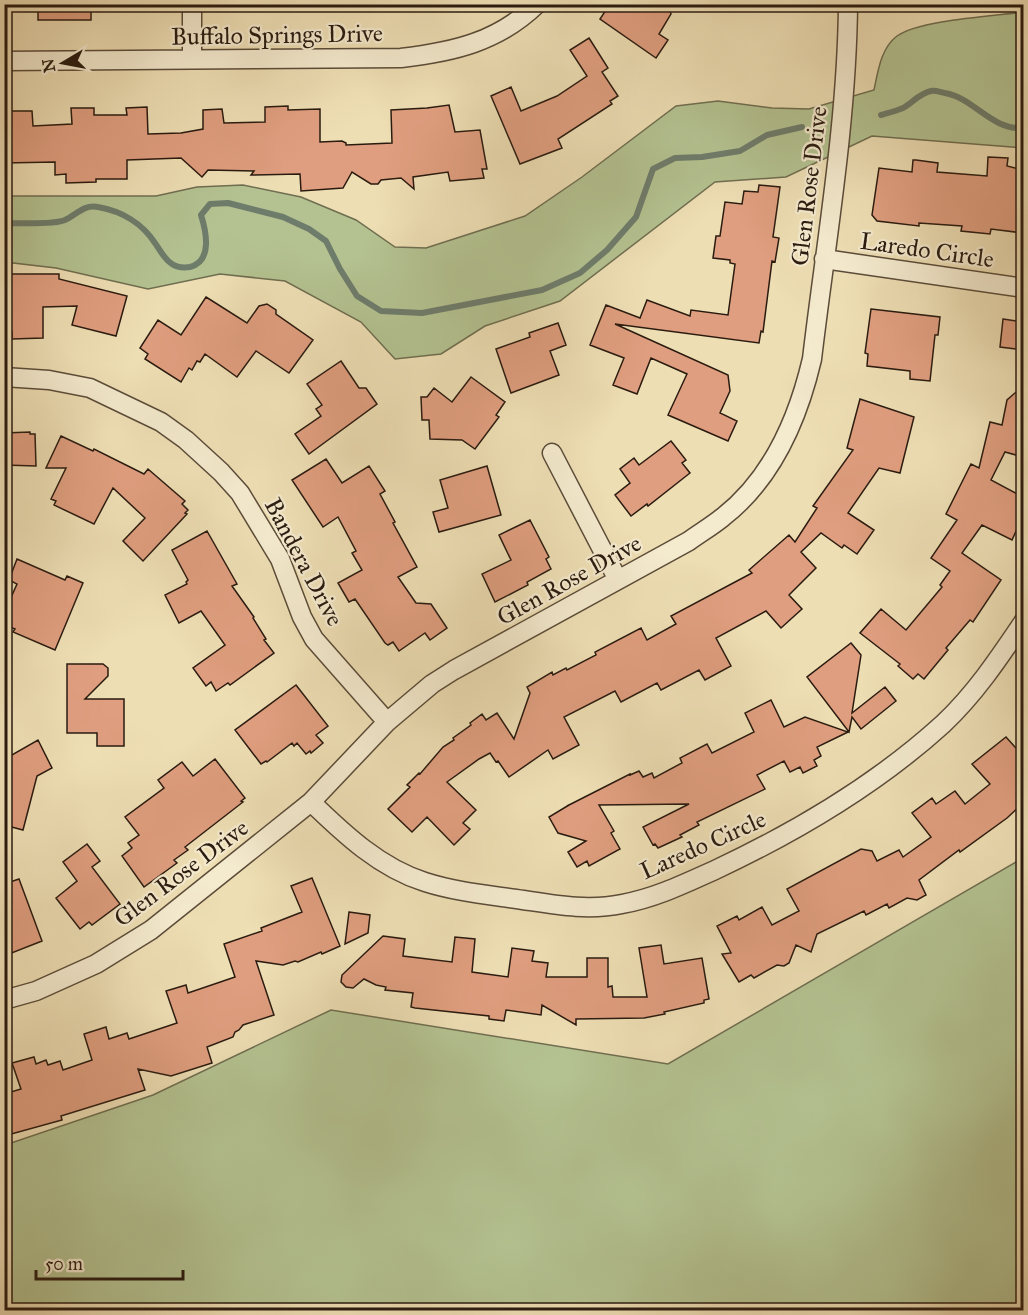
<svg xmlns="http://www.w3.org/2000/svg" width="1028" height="1315" viewBox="0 0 1028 1315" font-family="'IM FELL Great Primer',serif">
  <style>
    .green { fill: #b4c291; stroke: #6f6e50; stroke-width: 1.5 }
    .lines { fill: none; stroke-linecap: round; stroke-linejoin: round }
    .stream { stroke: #6e7c6b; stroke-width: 6 }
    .building { fill: #df9e7f; stroke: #2a1b10; stroke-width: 1.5 }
    .minor-casing { stroke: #5b4c39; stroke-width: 21 }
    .minor { stroke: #f4eace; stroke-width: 18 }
    .labels { text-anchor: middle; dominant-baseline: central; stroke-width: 4.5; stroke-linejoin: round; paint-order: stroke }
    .street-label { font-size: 24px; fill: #2a1b10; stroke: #f4eace }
  </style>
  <rect width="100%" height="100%" fill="#eedeb4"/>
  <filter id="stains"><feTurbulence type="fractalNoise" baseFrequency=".00333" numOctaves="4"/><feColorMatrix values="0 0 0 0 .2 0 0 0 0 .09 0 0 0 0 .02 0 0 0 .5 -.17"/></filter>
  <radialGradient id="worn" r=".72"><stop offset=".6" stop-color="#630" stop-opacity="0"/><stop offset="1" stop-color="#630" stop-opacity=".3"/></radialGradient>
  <path class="green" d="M1023 12V148L872 136 786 177 715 182 560 301 485 326 441 354 395 359 361 322 285 281 220 274 148 289 56 268 5 262V196H156L197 187 243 185 301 197 356 220 395 247 426 248 525 216 582 177 676 106 718 101 772 108 809 109 874 90C878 71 881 48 897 36 919 20 994 16 1023 12Z
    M1023 858V1310H5V1145L153 1095 331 1010 668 1064Z"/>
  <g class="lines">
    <path class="stream" d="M881 115C888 113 896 111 903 108 912 103 920 93 931 91 935 90 940 92 945 93 974 98 992 131 1024 128
      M4 223C18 223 54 225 65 220 76 215 84 204 98 207 121 211 142 223 155 243 160 250 164 259 172 264 178 268 183 268 190 267 213 261 206 231 201 215L210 204 228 203 283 217 309 229 326 241 340 269 357 296 381 311 422 313 542 290 580 273 607 250 636 217 653 169 675 158 702 157 740 151 767 135 802 127"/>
  </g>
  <path class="building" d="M38 4H91V20H38Z
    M610 4H668L671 14 659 34 668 40 656 58 600 19Z
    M589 38 608 68 602 72 618 96 610 101 612 104 558 139 562 148 520 164 491 96 511 87 521 111 557 96 587 76 570 50Z
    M449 105 455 132 480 130 487 169H482L484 178 450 181 448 172 413 177 414 189 401 178 381 180 378 184H371L352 172 343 188 301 191 300 174 251 175 254 171 208 170 202 177 181 158 127 160V179H96V182L66 183V174L55 175V162L4 163V137H8L7 111H32L33 126 72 124 71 108H94V115H127L126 108 147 107 148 134 181 133 203 129V110L222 109 224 123 265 122V107L288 106V110L320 109V142L342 141 346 143V145L392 143 391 110 427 108Z
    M988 157 1008 158 1007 166 1023 170V233L991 229 990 234 961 231 962 226 919 223V226L877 221 872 215 879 168 912 172 913 160H916L938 163 937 172 987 176Z
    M759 185 780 187 773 237 779 238 775 262 772 261 763 332 761 331 759 343 615 324 728 375 730 391 720 413 737 421 728 441 668 415 687 374 651 358 637 394 613 385 624 358 590 345 606 305 640 318 647 300 690 316 691 310 728 315 735 264 730 263V260L713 258 716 236H720L725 202 742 204 744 191 758 192Z
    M4 274H59V279L127 296 116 336 72 325 77 306 43 307V338L12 339V332H4Z
    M206 297 247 323 259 306 267 304 276 310V314L313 340 289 373 256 351 237 377 205 354 200 362 197 361 192 370 189 368 181 382 145 359 148 354 140 348 158 320 181 335Z
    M871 309 940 317 938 335H935L930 381 910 379V371L867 366 868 354 865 353Z
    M1003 319 1023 322V350L1000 347Z
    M558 323 566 345 550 351 559 375 511 393 496 349 530 337 529 333Z
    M341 361 359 388H366L377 404 309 454 295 434 321 416 316 409 322 405 307 384Z
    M471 377 505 402 496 415 499 417 475 449 462 440 430 439 429 420H422L421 397H427L434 388 452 402Z
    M1023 386V457L1005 452 991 480 1023 497V516L1012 540 982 525 962 553 1001 580 973 622 970 620 946 648 948 650 924 679 918 674 913 679 898 666 900 664 860 633 881 609 906 630 942 587 940 585 950 571 931 558 957 520 946 514 971 464 979 468 990 422 1002 425 1007 400Z
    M860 399 914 417 900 473 879 468 848 513 874 530 857 554 844 545 842 548 821 533 801 552 816 568 789 595 802 609 781 628 766 611 716 638 731 666 705 680 699 670 661 690 657 683 621 702 615 691 564 717 579 745 553 759 548 750 509 777 498 761 496 762 490 753 479 759 447 782 476 810 463 823 470 829 454 845 427 817 412 832 388 809 410 787 407 785 419 773 420 774 443 747 454 740 453 738 471 725 470 723 482 714 486 720 497 713 514 739 530 693 527 687 552 672 553 675 566 668 567 670 596 655 595 652 641 628 647 640 676 624 671 616 752 573 749 570 789 535 795 542 817 508 813 506 853 450 847 448Z
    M30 432V434H35L36 466 4 465V433Z
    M61 436 93 451 94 449 144 474 148 469 185 501 182 504 188 510 185 513 187 514 143 561 123 541 145 518 113 488 94 524 54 505 56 501 51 499 66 468H46Z
    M671 441 686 460 682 463 690 473 648 506 647 504 631 516 615 495 630 483 620 469 634 458 639 465Z
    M326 459 342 483 369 466 385 491 380 494 395 522 393 523 417 567 398 577 416 603 431 604 447 628 430 640 425 633 399 651 393 642 388 645 385 643 355 599 349 602 338 583 362 570 352 553 356 551 338 517 323 527 292 480Z
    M487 466 501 515 439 532 433 512 448 508 440 480Z
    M530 520 549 557 546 559 551 569 527 582 528 585 495 602 482 574 511 560 499 535Z
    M207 531 237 584 232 586 254 617 253 618 266 639 264 640 274 653 230 685 228 683 216 691 211 682 206 686 193 668 225 645 201 611 179 623 165 595 187 584 186 582 188 580 172 550Z
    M17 559 65 580 67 576 83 583 55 650 13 632 15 629 4 625V613L17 584 9 580Z
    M851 643 861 655 852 713 885 687 896 701 861 729 852 717 849 732 807 677Z
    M67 664H103L108 668V676L85 699H124V746H97V733H67Z
    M296 685 328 726 316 735 323 743 311 753 310 751 306 754 297 743 294 746 292 743 267 762 266 761 261 764 235 730Z
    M771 700 784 727 805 717 848 732 817 747 821 756 814 760 817 766 803 773 800 767 790 772 784 761 757 775 765 789 697 822 699 825 680 835 682 837 658 848 655 844 653 845 643 827 689 804 599 805 614 831 611 833 620 849 589 866 587 861 577 867 568 852 586 841 558 833 549 817 569 805 567 806 630 774V775L639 771 643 777 652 773 654 778 682 763 680 758 707 744 712 753 754 732 745 713Z
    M1006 737 1023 756V803L1007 818 960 852 959 850 919 880 926 895 917 900 907 898 889 908 887 904 866 915 864 911 817 934 811 952 796 945 789 963 784 966 777 965 754 978 751 975 739 982 722 954 731 953 717 926 737 916 739 920 762 907 772 925 799 911 787 889 861 849 872 851 877 861 899 850 903 857 931 837 912 813 932 798 936 804 955 791 965 804 990 784 972 764Z
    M38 740 52 768 37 776 23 830 4 825V753L12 755Z
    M215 759 245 798 241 801 243 802 185 847 188 850 174 860 177 863 144 887 122 856 132 848 128 843 139 835 125 817 164 788 158 780 182 762 193 776Z
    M87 844 100 861 92 867 120 904 92 925 89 922 80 929 56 898 77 881 63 862Z
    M312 878 340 946 322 954 321 952 298 962 295 961 283 965 256 961 274 1015 243 1025 239 1030 235 1032 233 1037 207 1047 212 1063 171 1076 138 1069 145 1090 61 1116 62 1120 4 1136V1094L21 1089 12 1063 34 1057 36 1064 46 1060 48 1065 60 1061 63 1070 92 1060 84 1034 106 1027 109 1039 127 1033 129 1039 177 1023 166 991 186 985 188 993 235 977 224 944 262 931 261 928 302 912 291 886Z
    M19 879 42 941 4 956V884Z
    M349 912 370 915 368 933 345 944Z
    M383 936 405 939 403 956 452 962 455 937 475 939 472 972 508 977 512 948 534 951 532 961 548 963 546 977H587V958H608V987L612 986 613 997H647L639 948 661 945 664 964 702 958 709 999 704 1000V1003L664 1012 665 1014 644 1018 576 1019V1025L542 1005 541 1015 506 1010 504 1021 489 1019V1016L415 1008 411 1007 413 993 385 990 386 987 376 985 364 979 353 988 346 987 341 982 342 975Z"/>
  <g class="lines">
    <g class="minor-casing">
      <path id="minor" d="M192 4V59
        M4 61 401 58C453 52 498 42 537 4
        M824 259 1024 288
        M4 377 49 380 90 388 161 422 186 440 221 472 240 493 280 559 302 617 314 639 387 722
        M552 453 618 580
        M311 802C344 834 380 868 425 882 456 892 490 895 523 900 556 905 588 911 622 904 655 898 684 884 715 870 796 832 876 785 943 724 975 694 999 658 1024 621
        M4 1000 36 991 96 964 151 930 311 802 387 722 432 684 454 670 689 541C700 533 712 526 723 517 773 478 798 419 812 359 826 241 847 123 848 4"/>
    </g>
    <use href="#minor" class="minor"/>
  </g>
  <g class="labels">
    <g class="street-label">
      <text transform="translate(277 35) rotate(-1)">Buffalo Springs Drive</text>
      <text transform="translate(809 186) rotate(-83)">Glen Rose Drive</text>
      <text transform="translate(927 250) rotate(8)">Laredo Circle</text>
      <text transform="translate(304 562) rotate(62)">Bandera Drive</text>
      <text transform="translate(569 580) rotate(-29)">Glen Rose Drive</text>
      <text transform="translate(703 845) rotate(-24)">Laredo Circle</text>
      <text transform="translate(181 873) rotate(-37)">Glen Rose Drive</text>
    </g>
  </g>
  <rect width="1028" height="1315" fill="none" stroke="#eedeb4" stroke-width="24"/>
  <rect x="6" y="6" width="1016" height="1303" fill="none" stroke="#2a1b10" stroke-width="3"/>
  <rect x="12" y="12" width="1004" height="1291" fill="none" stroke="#2a1b10" stroke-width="1.5"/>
  <g transform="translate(63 63) rotate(260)" stroke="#f4eace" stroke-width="4.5" paint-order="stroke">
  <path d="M0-4.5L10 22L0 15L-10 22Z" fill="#2a1b10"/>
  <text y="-9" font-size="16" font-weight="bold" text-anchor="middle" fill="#2a1b10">N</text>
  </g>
  <path d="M36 1270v9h147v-9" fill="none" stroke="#2a1b10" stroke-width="3"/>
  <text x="45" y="1270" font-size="18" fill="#2a1b10" stroke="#f4eace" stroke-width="4.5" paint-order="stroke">50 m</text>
  <rect width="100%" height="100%" filter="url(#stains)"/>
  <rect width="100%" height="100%" fill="url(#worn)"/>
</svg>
